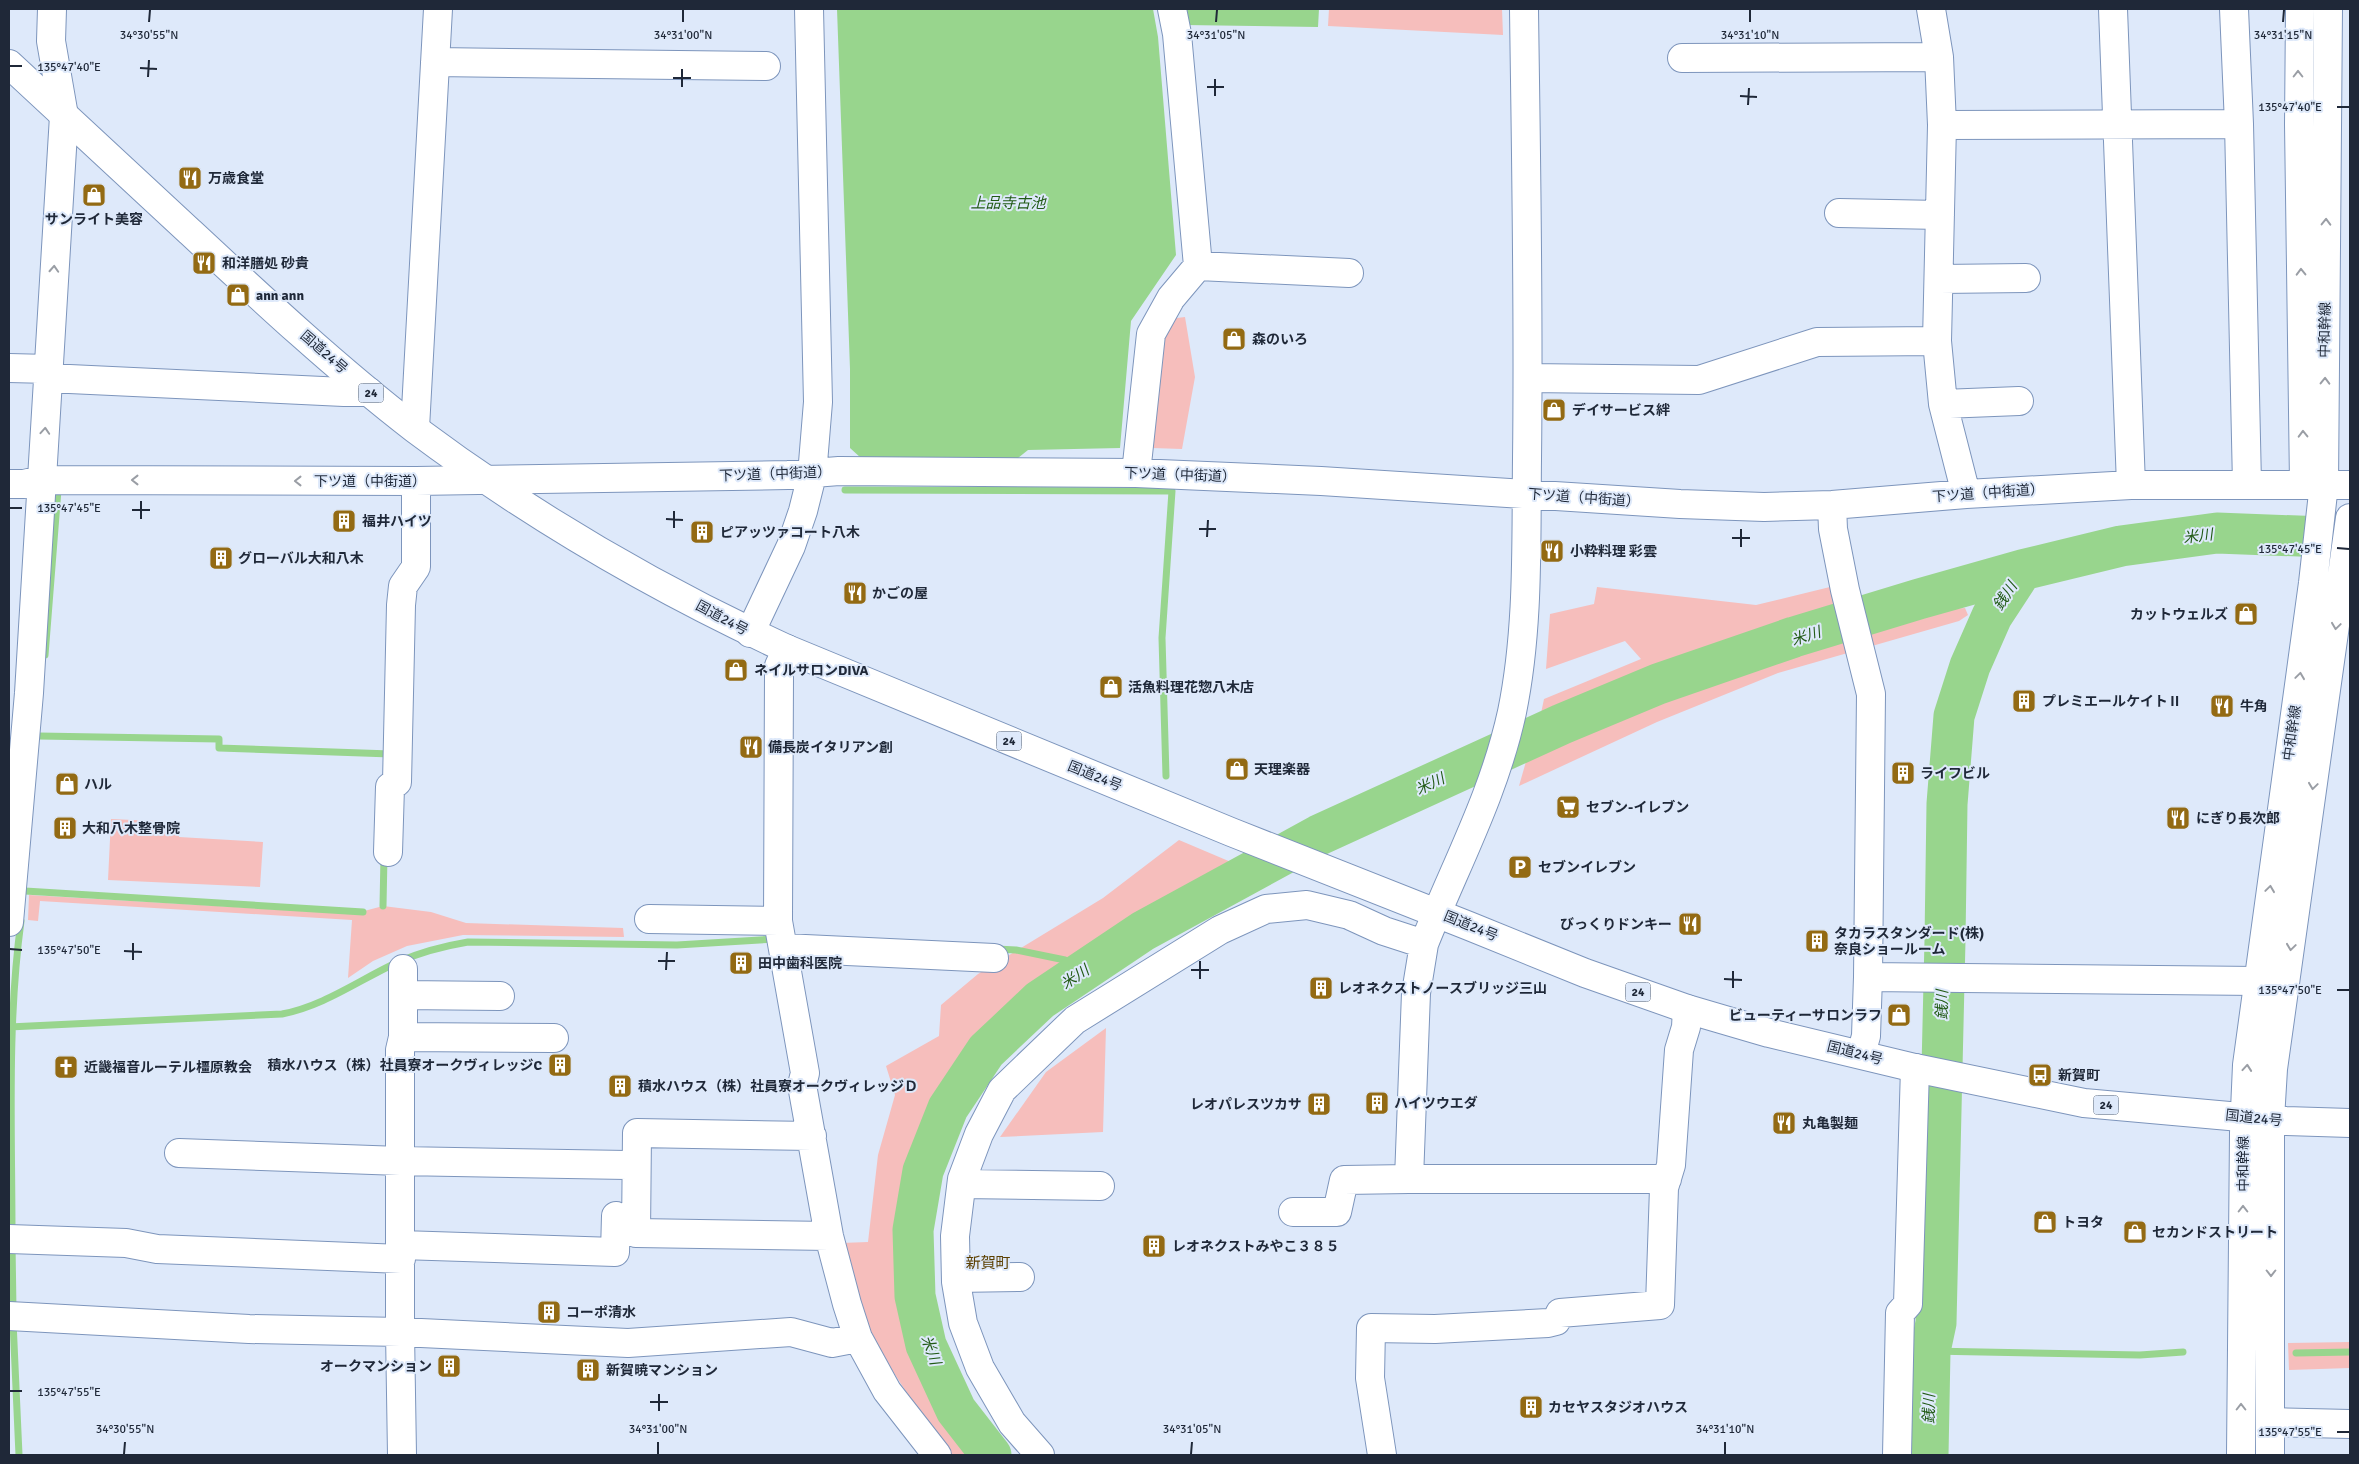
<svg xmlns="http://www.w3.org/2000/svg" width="2359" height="1464" viewBox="0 0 2359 1464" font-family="Signika,'Noto Sans JP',sans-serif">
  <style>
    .green { fill: #f6bebc }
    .water { fill: #98d58d }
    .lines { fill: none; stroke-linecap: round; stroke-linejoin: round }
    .stream { stroke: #98d58d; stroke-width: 7 }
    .river { stroke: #98d58d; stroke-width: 41 }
    .minor-casing { stroke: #7d95bc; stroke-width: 30 }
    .major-casing { stroke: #7d95bc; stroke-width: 30 }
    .highway-casing { stroke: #7d95bc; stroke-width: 30 }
    .minor { stroke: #fff; stroke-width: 28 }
    .major { stroke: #fff; stroke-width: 28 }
    .highway { stroke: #fff; stroke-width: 28 }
    .oneway { stroke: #9a9ea5 }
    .ticks { fill: none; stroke: #1f2838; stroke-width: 2 }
    .labels { text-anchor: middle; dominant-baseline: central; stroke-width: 4; stroke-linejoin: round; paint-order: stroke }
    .shield { fill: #dee9fa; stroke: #586272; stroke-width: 1 }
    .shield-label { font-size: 12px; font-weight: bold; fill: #1f2838 }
    .poi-label { font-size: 14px; font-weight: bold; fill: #1f2838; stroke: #dee9fa; text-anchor: start }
    .street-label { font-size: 14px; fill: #1f2838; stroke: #dee9fa }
    .water-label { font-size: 15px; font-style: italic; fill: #215a15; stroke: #dee9fa }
    .neighbourhood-label { font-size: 15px; fill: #5b3f01; stroke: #dee9fa }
    .ticks-label { font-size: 12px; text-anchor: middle; fill: #1f2838; stroke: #dee9fa; stroke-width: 4; stroke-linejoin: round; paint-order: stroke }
  </style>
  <rect width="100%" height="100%" fill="#dee9fa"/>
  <path class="green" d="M1329 9H1502L1503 35 1328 26Z
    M1185 317 1195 377 1182 449 1152 448 1163 344 1169 319Z
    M1834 586 1840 609 1692 654 1540 718 1544 699 1641 659 1625 641 1546 669 1550 614 1594 604 1597 587 1756 605Z
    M1965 608 1968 615 1959 621 1778 673 1657 722 1519 786 1529 751 1572 729 1682 683 1917 612Z
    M111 819 179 822V837L263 842 260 887 108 880Z
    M1179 840 1238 865 1202 883 1123 933 1027 1000 988 1038 947 1090 921 1141 911 1182 907 1213 906 1317 937 1391 975 1455H951C915 1406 879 1356 855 1299 848 1282 846 1261 841 1243L868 1242 878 1155 895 1095 886 1066 939 1036 941 1005 978 974 1103 898Z
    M29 895 353 914 383 906 431 912 466 923 623 928 624 937 463 935 407 946 373 961 348 978 352 920 40 901 38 921 28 920Z
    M1106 1028 1103 1132 1000 1137 1046 1072Z
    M2350 1342V1368L2289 1370 2288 1343Z"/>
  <path class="water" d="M837 9H1153L1158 37 1176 255 1131 321 1120 448 1028 450 1018 458H861L850 448V369Z
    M1181 9H1319L1318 27 1185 25Z"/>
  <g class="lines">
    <path class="stream" d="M845 490 1172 491 1162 638 1166 776
      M45 655 58 490H62
      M39 736 219 739V748L391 754
      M25 891 363 912
      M383 906 384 856
      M996 949 1016 950 1065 960 1077 976
      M9 1027 282 1014C324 1006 359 980 398 962 421 952 444 946 468 942L677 945 776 939
      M12 1233C12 1129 7 1024 21 921
      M12 1243 13 1310
      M13 1321 19 1455
      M1930 1351 2140 1355 2183 1352
      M2296 1353 2350 1352"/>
    <path class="river" d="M991 1455 956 1410 926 1345 915 1296 913 1230 923 1171 948 1108 986 1051 1040 1000 1143 931 1319 835 1562 724 1658 684 1794 637 1919 599 2022 570 2121 546 2217 533 2350 538
      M1928 1455 1930 1351 1936 1323 1945 940 1947 804 1954 716 1970 666 1992 616 2022 570"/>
    <g class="minor-casing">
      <path id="minor" d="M1931 9 1939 57 1942 125 1937 341 1943 404 1966 494
        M2113 9 2131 485
        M2234 9 2239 124 2247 484
        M2300 9 2299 124 2304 483
        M1682 58 1939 57
        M435 62 766 66
        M1942 125 2239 124
        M1839 213 1940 215
        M1198 266 1349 273
        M1940 279 2026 278
        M9 368 49 369
        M48 378 344 392H369
        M1528 378 1699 380 1817 342 1937 341
        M1943 404 2019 401
        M415 428 438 9
        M1136 473 1151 334 1171 298 1198 266 1177 34 1172 9
        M9 484H24L41 480 416 481 788 475 839 471 1136 473 1321 481 1680 504 1764 507 1832 505 1966 494 2131 485H2350
        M1832 505 1833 529 1845 590 1871 694 1868 977 1866 1036 1861 1054
        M750 633 791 546 803 511 812 475 818 402 809 9
        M787 649 779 666V674L778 921 805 1073 802 1085 829 1236 847 1304 858 1338 887 1391 937 1455
        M388 852 390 787 397 782 401 605 403 586 416 567V481
        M649 919 778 921
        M9 922 29 693 64 116 51 41 52 9
        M1424 944 1416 993 1409 1179H1667
        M784 948 994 958
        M1868 977 2258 981
        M403 995 500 996
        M403 1037 554 1038
        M812 1136 637 1133 636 1233 829 1236
        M179 1153 400 1161 627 1165
        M962 1184 1100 1186
        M1293 1212H1337L1344 1180 1409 1179
        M9 1239 126 1243 157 1249 401 1259
        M401 1245 615 1252 616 1216
        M956 1278 1020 1277
        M9 1316 249 1329 400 1332 628 1343 791 1332 832 1343 858 1338
        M2270 1422 2350 1424
        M402 1455 400 1332V1050L403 1037V969
        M1040 1455 1012 1423 980 1368 963 1323 956 1282 955 1236 962 1179 979 1134 1002 1090 1075 1020 1220 930 1266 909 1307 905 1349 915 1384 931 1424 944C1455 866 1494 795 1512 712 1529 629 1526 543 1527 459 1529 309 1526 159 1524 9
        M1382 1455 1370 1378 1371 1328 1435 1329 1548 1323 1556 1321 1560 1313 1660 1305 1664 1188 1671 1165 1679 1050 1686 1027 1687 1009
        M1897 1455 1900 1313 1908 1304 1915 1068"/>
    </g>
    <g class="major-casing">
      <path id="major" d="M2241 1455 2244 1133 2247 1065 2313 583 2324 484 2328 9
        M2270 1455V1119L2273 1069 2350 518"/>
    </g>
    <g class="highway-casing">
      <path id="highway" d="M9 64C69 120 129 175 189 231 262 299 336 368 415 429 530 515 657 589 787 649L1231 832 1469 926 1585 973 1687 1009 1769 1033 1915 1068 2084 1103 2285 1121 2350 1123"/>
    </g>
    <use href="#minor" class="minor"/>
    <use href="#major" class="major"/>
    <use href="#highway" class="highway"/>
  </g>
  <defs><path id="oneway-chevron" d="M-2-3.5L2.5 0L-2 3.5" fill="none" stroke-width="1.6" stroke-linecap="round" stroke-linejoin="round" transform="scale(1.25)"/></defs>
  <g class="oneway">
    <use href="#oneway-chevron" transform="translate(2298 74) rotate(-90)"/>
    <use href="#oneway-chevron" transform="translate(2326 222) rotate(-89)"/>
    <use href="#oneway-chevron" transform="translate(54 269) rotate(-87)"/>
    <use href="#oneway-chevron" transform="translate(2301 272) rotate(-91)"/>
    <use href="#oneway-chevron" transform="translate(2325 381) rotate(-89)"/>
    <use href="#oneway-chevron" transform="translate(45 431) rotate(-86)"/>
    <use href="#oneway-chevron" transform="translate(2303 434) rotate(-91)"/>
    <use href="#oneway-chevron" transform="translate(135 480) rotate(-180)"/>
    <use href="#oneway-chevron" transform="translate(298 481) rotate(-180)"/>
    <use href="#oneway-chevron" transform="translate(2336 626) rotate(98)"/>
    <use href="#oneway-chevron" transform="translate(2300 676) rotate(-82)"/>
    <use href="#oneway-chevron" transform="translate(2313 786) rotate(98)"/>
    <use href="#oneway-chevron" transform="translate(2270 889) rotate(-82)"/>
    <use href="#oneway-chevron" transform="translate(2291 947) rotate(98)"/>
    <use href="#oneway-chevron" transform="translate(2247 1068) rotate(-85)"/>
    <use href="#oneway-chevron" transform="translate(2243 1209) rotate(-90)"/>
    <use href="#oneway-chevron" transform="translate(2271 1273) rotate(90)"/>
    <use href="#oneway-chevron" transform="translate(2241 1407) rotate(-90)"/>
  </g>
  <path class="ticks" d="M149 22 150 10M683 22V10M1216 22 1217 10M1750 22V10M2283 22 2284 10M10 66H22M140 68 157 69M148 77 149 60M673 78H691M682 87V69M1207 87H1224M1215 96V79M1740 96 1757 97M1748 105 1749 88M2337 107H2349M10 508H22M132 510H150M141 519V501M666 519 683 520M674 528V511M1199 529H1216M1207 537 1208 520M1732 538H1750M1741 547V529M2337 548 2349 549M10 949 22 950M124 951 142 952M133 960V943M658 961H675M666 970 667 952M1191 970H1209M1200 979V961M1724 979 1742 980M1733 988V971M2337 990H2349M10 1391H22M650 1402H668M659 1411V1394M2337 1432H2349M124 1454 125 1442M658 1454V1442M1191 1454 1192 1442M1725 1454V1442"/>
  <defs>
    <g id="restaurant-square" transform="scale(1.25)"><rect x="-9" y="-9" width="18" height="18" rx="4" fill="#936a13" stroke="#dee9fa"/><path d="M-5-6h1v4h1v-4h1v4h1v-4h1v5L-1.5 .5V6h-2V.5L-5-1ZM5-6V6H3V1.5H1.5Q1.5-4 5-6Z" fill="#fff"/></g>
    <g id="shop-square" transform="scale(1.25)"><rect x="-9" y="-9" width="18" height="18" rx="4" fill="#936a13" stroke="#dee9fa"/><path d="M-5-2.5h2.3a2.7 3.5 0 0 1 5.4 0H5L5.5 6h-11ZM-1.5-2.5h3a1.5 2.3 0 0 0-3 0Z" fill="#fff"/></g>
    <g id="building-square" transform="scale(1.25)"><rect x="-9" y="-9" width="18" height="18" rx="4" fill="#936a13" stroke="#dee9fa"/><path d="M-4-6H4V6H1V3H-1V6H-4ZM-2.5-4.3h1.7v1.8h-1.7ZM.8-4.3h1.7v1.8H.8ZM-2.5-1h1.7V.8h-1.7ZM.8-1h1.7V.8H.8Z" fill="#fff"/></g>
    <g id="supermarket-square" transform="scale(1.25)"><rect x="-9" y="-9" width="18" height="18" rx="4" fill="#936a13" stroke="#dee9fa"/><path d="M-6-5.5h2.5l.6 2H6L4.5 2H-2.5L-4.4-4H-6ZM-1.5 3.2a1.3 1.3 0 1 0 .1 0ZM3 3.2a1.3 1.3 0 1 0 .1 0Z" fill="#fff"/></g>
    <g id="parking-square" transform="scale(1.25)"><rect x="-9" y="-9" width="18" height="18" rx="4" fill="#936a13" stroke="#dee9fa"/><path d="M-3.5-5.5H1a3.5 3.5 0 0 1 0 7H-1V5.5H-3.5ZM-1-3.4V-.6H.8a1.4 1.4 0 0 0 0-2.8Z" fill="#fff"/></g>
    <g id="church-square" transform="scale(1.25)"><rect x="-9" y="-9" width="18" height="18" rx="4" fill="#936a13" stroke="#dee9fa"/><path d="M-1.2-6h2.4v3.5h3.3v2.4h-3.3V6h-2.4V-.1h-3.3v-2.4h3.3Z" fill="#fff"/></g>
    <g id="bus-square" transform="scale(1.25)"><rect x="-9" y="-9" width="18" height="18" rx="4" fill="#936a13" stroke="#dee9fa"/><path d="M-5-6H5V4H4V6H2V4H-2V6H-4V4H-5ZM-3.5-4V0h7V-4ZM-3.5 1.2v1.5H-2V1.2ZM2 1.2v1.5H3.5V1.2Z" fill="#fff"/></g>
  </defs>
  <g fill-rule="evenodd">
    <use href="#restaurant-square" x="190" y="178"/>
    <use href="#shop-square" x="94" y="195"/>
    <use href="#restaurant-square" x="204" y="263"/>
    <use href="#shop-square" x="238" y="295"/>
    <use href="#shop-square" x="1234" y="339"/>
    <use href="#shop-square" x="1554" y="410"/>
    <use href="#building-square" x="344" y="521"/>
    <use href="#building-square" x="702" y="532"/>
    <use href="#restaurant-square" x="1552" y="551"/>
    <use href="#building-square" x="221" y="558"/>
    <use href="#restaurant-square" x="855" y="593"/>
    <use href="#shop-square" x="2246" y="614"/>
    <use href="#shop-square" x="736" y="670"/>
    <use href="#shop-square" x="1111" y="687"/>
    <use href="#building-square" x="2024" y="701"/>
    <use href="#restaurant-square" x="2222" y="706"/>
    <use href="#restaurant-square" x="751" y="747"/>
    <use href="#shop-square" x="1237" y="769"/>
    <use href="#building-square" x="1903" y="773"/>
    <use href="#shop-square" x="67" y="784"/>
    <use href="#supermarket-square" x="1568" y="807"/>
    <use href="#restaurant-square" x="2178" y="818"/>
    <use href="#building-square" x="65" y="828"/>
    <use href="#parking-square" x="1520" y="867"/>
    <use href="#restaurant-square" x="1690" y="924"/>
    <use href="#building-square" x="1817" y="941"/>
    <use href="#building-square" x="741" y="963"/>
    <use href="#building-square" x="1321" y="988"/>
    <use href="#shop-square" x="1899" y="1015"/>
    <use href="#building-square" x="560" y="1065"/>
    <use href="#church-square" x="66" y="1067"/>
    <use href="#bus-square" x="2040" y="1075"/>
    <use href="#building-square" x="620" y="1086"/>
    <use href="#building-square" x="1377" y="1103"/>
    <use href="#building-square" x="1319" y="1104"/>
    <use href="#restaurant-square" x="1784" y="1123"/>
    <use href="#shop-square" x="2045" y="1222"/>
    <use href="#shop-square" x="2135" y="1232"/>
    <use href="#building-square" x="1154" y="1246"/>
    <use href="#building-square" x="549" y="1312"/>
    <use href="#building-square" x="449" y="1366"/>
    <use href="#building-square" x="588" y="1370"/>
    <use href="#building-square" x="1531" y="1407"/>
  </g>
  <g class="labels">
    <g class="shield">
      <rect x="358.5" y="383.5" width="25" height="19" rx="4"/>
      <rect x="996.5" y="731.5" width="25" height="19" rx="4"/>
      <rect x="1625.5" y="982.5" width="25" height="19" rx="4"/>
      <rect x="2093.5" y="1095.5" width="25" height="19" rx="4"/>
    </g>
    <g class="shield-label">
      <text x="371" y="393">24</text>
      <text x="1009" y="741">24</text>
      <text x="1638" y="992">24</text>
      <text x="2106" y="1105">24</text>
    </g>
    <g class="poi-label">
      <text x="208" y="178">万歳食堂</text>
      <text x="94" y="219" text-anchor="middle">サンライト美容</text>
      <text x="222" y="263">和洋膳処 砂貴</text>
      <text x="256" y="295">ann ann</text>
      <text x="1252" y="339">森のいろ</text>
      <text x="1572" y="410">デイサービス絆</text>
      <text x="362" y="521">福井ハイツ</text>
      <text x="720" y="532">ピアッツァコート八木</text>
      <text x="1570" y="551">小粋料理 彩雲</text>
      <text x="238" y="558">グローバル大和八木</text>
      <text x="872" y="593">かごの屋</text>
      <text x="2228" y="614" text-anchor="end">カットウェルズ</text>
      <text x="754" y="670">ネイルサロンDIVA</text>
      <text x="1128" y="687">活魚料理花惣八木店</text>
      <text x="2042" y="701">プレミエールケイトⅡ</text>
      <text x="2240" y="706">牛角</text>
      <text x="768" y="747">備長炭イタリアン創</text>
      <text x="1254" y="769">天理楽器</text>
      <text x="1920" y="773">ライフビル</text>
      <text x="84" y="784">ハル</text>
      <text x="1586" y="807">セブン-イレブン</text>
      <text x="2196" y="818">にぎり長次郎</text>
      <text x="82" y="828">大和八木整骨院</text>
      <text x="1538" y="867">セブンイレブン</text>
      <text x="1672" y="924" text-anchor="end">びっくりドンキー</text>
      <text x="1834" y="933">タカラスタンダード(株)<tspan x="1834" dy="16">奈良ショールーム</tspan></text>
      <text x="758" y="963">田中歯科医院</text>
      <text x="1338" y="988">レオネクストノースブリッジ三山</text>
      <text x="1882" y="1015" text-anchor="end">ビューティーサロンラフ</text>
      <text x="542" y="1065" text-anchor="end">積水ハウス（株）社員寮オークヴィレッジC</text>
      <text x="84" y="1067">近畿福音ルーテル橿原教会</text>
      <text x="2058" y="1075">新賀町</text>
      <text x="638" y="1086">積水ハウス（株）社員寮オークヴィレッジＤ</text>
      <text x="1394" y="1103">ハイツウエダ</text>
      <text x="1302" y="1104" text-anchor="end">レオパレスツカサ</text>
      <text x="1802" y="1123">丸亀製麺</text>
      <text x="2062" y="1222">トヨタ</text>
      <text x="2152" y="1232">セカンドストリート</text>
      <text x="1172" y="1246">レオネクストみやこ３８５</text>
      <text x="566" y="1312">コーポ清水</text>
      <text x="432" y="1366" text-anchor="end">オークマンション</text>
      <text x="606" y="1370">新賀暁マンション</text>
      <text x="1548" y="1407">カセヤスタジオハウス</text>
    </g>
    <g class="street-label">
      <text transform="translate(2325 330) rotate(-89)">中和幹線</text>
      <text transform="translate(324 352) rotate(41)">国道24号</text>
      <text transform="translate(775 474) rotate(-2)">下ツ道（中街道）</text>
      <text transform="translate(1180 475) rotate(2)">下ツ道（中街道）</text>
      <text x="370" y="481">下ツ道（中街道）</text>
      <text transform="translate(1988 493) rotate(-4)">下ツ道（中街道）</text>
      <text transform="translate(1584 498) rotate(4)">下ツ道（中街道）</text>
      <text transform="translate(722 618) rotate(28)">国道24号</text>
      <text transform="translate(2292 733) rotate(-82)">中和幹線</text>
      <text transform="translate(1095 776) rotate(22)">国道24号</text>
      <text transform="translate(1471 926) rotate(22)">国道24号</text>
      <text transform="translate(1855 1053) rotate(14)">国道24号</text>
      <text transform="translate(2254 1118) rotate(6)">国道24号</text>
      <text transform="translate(2243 1164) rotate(-90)">中和幹線</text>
    </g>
    <g class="water-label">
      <text x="1008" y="203">上品寺古池</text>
      <text transform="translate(2198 536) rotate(-7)">米川</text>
      <text transform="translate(2005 596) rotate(-57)">銭川</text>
      <text transform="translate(1806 636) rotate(-18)">米川</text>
      <text transform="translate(1430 784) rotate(-25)">米川</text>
      <text transform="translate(1075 977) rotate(-34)">米川</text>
      <text transform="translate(1942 1005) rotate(-89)">銭川</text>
      <text transform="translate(931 1350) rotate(70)">米川</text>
      <text transform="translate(1929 1409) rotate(-89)">銭川</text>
    </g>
    <g class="neighbourhood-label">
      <text x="988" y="1263">新賀町</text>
    </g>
  </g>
  <g class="ticks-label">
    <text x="149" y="39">34°30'55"N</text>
    <text x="683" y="39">34°31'00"N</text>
    <text x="1216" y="39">34°31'05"N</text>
    <text x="1750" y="39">34°31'10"N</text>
    <text x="2283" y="39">34°31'15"N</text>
    <text x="69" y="71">135°47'40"E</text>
    <text x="2290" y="111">135°47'40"E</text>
    <text x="69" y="512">135°47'45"E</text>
    <text x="2290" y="553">135°47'45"E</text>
    <text x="69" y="954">135°47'50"E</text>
    <text x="2290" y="994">135°47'50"E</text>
    <text x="69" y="1396">135°47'55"E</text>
    <text x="125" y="1433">34°30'55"N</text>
    <text x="658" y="1433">34°31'00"N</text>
    <text x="1192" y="1433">34°31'05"N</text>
    <text x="1725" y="1433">34°31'10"N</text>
    <text x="2290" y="1436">135°47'55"E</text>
  </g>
  <rect width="2359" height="1464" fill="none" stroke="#1f2838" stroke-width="20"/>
</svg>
